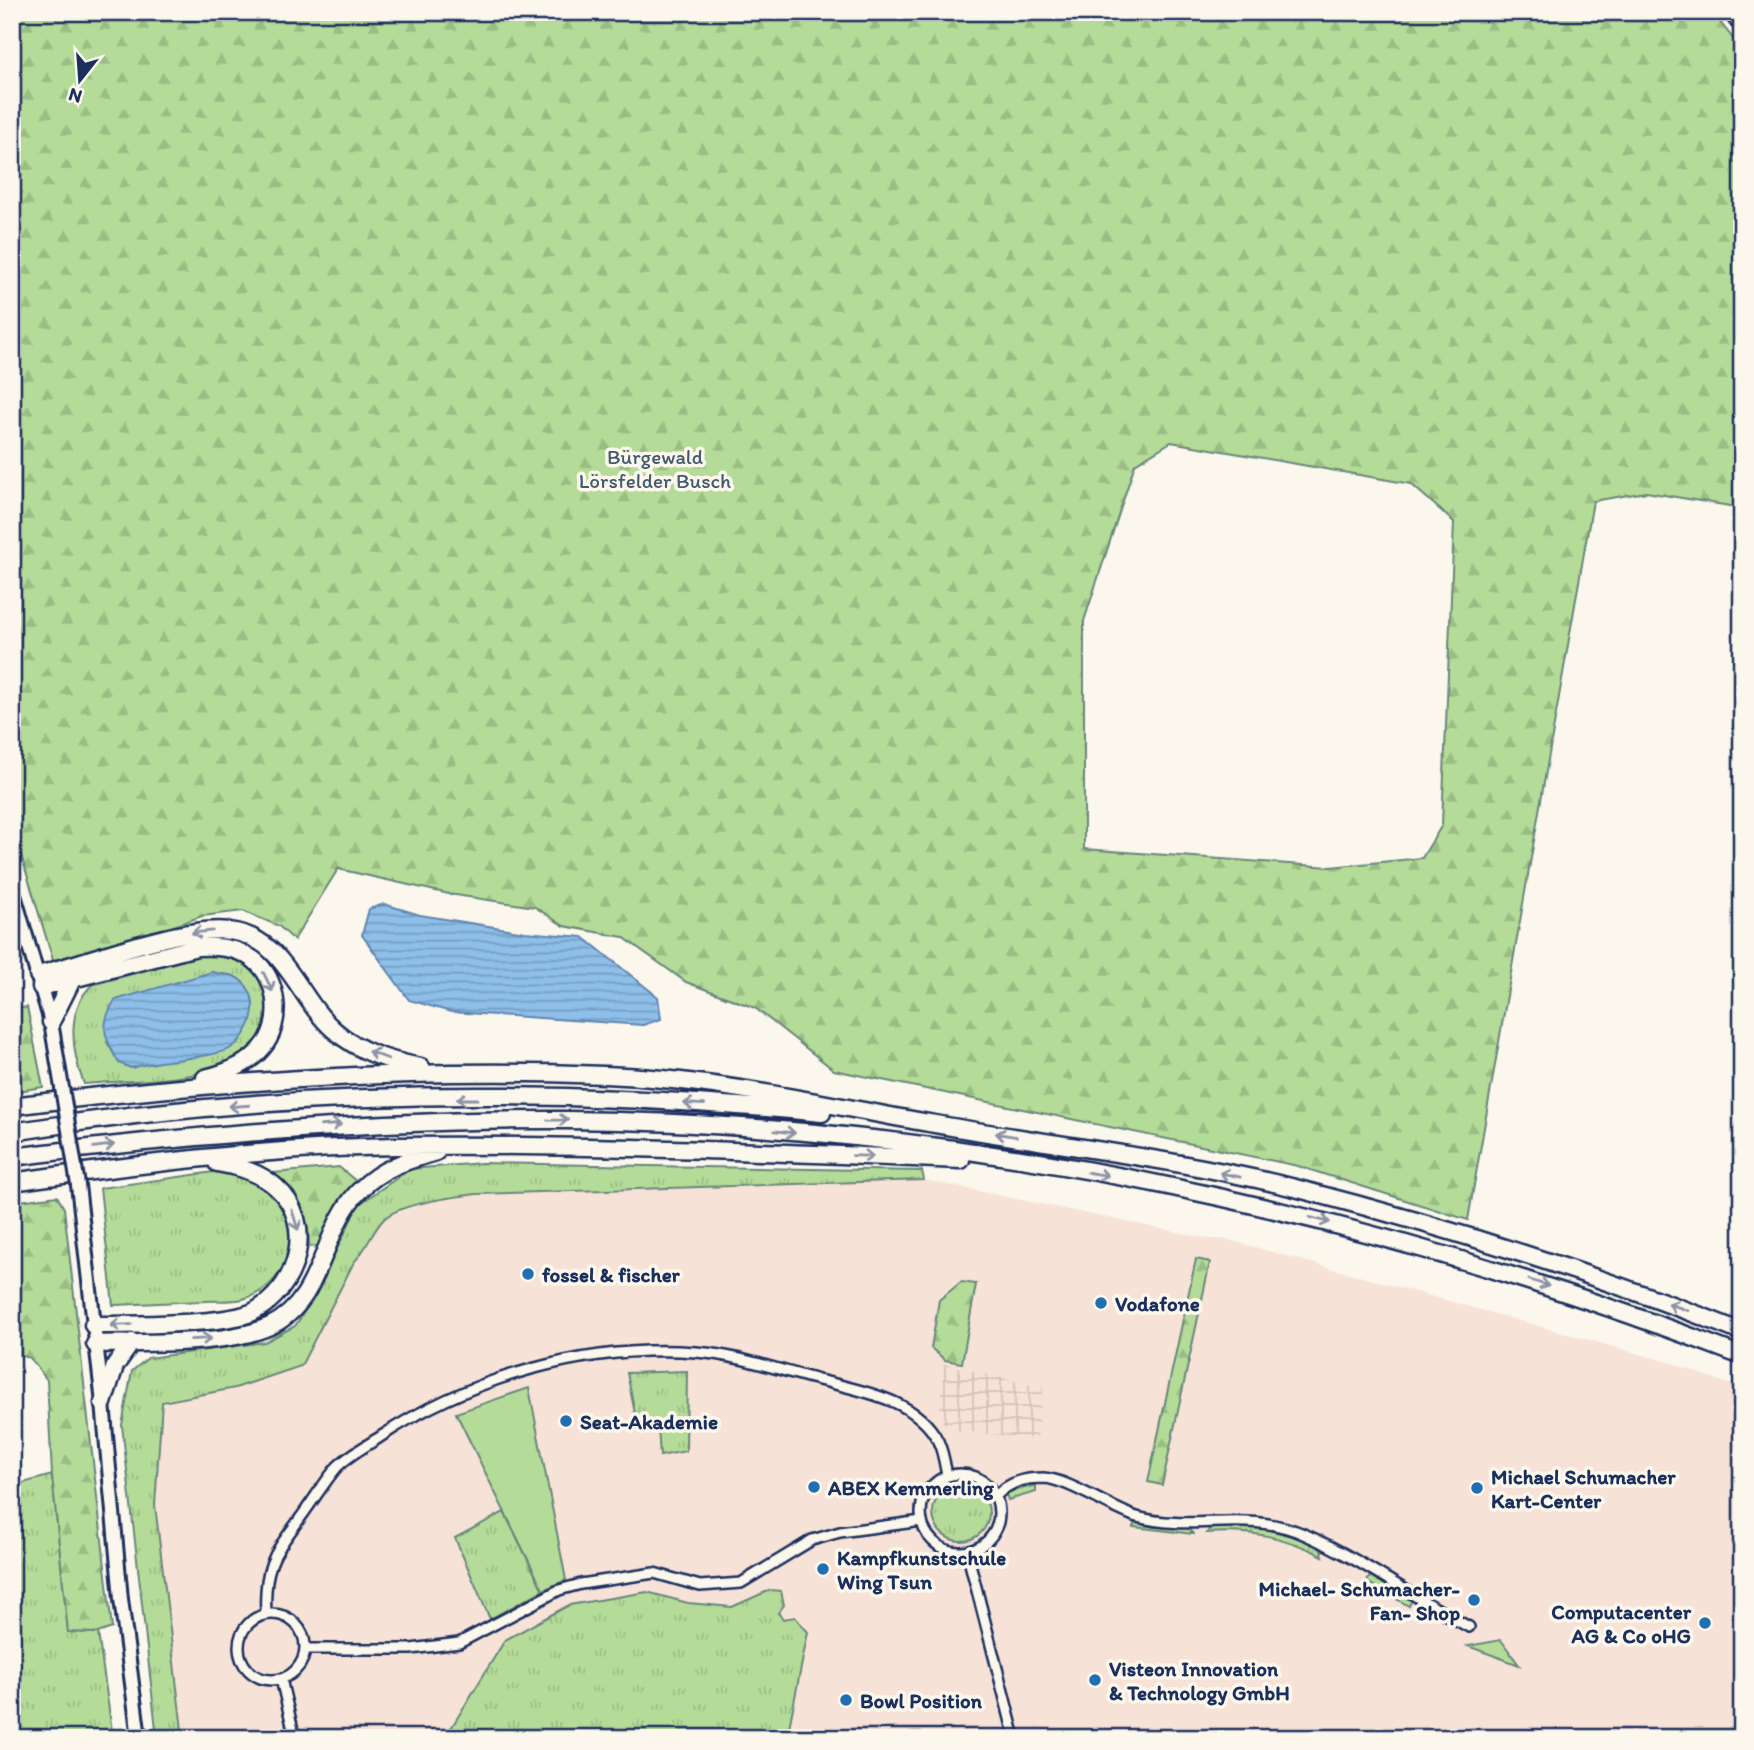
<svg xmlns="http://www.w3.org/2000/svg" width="1754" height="1750" viewBox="0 0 1754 1750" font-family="Itim,sans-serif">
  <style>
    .built { fill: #f6e2d7 }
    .industrial { fill: url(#industrial-grid) }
    .grass { fill: url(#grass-tufts); stroke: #68867b; stroke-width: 2; fill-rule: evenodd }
    .forest { fill: url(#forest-firs); stroke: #68867b; stroke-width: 2; fill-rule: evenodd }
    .park { fill: #b4dc98; stroke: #68867b; stroke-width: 2 }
    .water { fill: url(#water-rules); stroke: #6085b1; stroke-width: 2 }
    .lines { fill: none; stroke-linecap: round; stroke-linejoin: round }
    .minor-casing { stroke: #1b2f5e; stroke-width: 14 }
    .secondary-casing { stroke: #1b2f5e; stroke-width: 18 }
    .motorway-casing { stroke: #1b2f5e; stroke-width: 21 }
    .minor { stroke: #fbf7ec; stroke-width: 9 }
    .secondary { stroke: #fbf7ec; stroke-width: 12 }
    .motorway { stroke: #fbf7ec; stroke-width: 16 }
    .secondary-bridge-casing { stroke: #1b2f5e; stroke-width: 18; stroke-linecap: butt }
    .secondary-bridge { stroke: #fbf7ec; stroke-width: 12 }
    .oneway { stroke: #8b93a5 }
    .poi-dot { fill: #1f6fb2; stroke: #fbf7ec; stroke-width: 2.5 }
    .labels { text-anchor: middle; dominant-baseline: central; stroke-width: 7; stroke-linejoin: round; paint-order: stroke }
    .park-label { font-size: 21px; fill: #415a6c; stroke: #fbf7ec }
    .poi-label { font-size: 21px; font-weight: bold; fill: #1b2f5e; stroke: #fbf7ec; text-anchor: start }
  </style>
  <defs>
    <pattern id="industrial-grid" width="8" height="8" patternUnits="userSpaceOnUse" patternTransform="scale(1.75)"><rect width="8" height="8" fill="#f6e2d7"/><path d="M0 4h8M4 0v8" fill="none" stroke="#d2c2bb"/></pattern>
    <pattern id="grass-tufts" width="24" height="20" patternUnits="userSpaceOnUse" patternTransform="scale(1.75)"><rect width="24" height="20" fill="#b4dc98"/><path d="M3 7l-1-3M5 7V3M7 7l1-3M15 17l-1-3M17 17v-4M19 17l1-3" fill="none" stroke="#9abd85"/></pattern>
    <pattern id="forest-firs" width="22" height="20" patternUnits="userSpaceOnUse" patternTransform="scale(1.75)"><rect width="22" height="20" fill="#b4dc98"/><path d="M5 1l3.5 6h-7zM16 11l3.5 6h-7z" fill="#9abd85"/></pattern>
    <pattern id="water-rules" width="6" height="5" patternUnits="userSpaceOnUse" patternTransform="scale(1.75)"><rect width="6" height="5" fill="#8ebfe9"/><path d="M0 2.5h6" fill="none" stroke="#739cc0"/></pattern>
  </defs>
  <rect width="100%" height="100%" fill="#fbf7ec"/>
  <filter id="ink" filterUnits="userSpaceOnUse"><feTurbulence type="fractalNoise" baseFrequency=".0143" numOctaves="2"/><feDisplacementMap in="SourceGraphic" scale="14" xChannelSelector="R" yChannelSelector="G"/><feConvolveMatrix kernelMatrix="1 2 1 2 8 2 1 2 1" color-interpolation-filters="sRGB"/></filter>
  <g filter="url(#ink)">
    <path class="built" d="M924 1180 1210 1239H1225L1672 1363 1742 1389V1738H183L155 1505 162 1402 235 1388 301 1366 354 1262 364 1252 383 1219 429 1200 477 1194Z"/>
    <path class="industrial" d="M944 1364 1043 1388 1037 1439 952 1430 939 1418Z"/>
    <path class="grass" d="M201 955C215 956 229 956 242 963 279 985 271 1042 236 1061 197 1082 128 1080 84 1084 72 1053 65 1010 92 985ZM212 972 188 1056C168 1062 150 1061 131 1068L119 1063 107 1042 180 983Z
      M482 1163 922 1171 924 1180 477 1194C455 1197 397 1203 382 1221 371 1234 366 1250 354 1262L301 1366 235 1388 162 1402 155 1505 183 1738H157L122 1425 132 1371 148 1358 265 1342 295 1326 314 1297 358 1205 410 1169Z
      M221 1171C231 1174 243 1175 252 1180 306 1206 300 1283 243 1299 231 1302 217 1300 205 1301 174 1302 143 1304 113 1305L100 1188Z
      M687 1371 686 1451 660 1456 658 1427 636 1419 627 1373Z
      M52 1475 68 1632 98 1633 113 1738H12V1486Z
      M1036 1485V1492L1008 1500 1006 1493Z
      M933 1513a28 28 0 1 1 56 0a28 28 0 1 1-56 0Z
      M504 1512 543 1590 490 1619 455 1538Z
      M1136 1520 1187 1527 1193 1534 1133 1527Z
      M1234 1524C1265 1527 1291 1533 1320 1547L1323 1556C1284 1536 1250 1530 1207 1533L1211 1526Z
      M1370 1576 1412 1600 1409 1606 1367 1582Z
      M770 1590 781 1591 784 1605 778 1613 783 1619 795 1617 808 1632 787 1738H445L505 1640 569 1605 647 1592 688 1603 732 1607Z
      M1501 1640 1519 1665 1468 1646Z"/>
    <path class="forest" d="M12 12H1712L1742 50V508L1646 492 1593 501 1468 1220 1298 1166 834 1070 755 1008 686 982 623 937 564 926 535 907 449 894 338 869 294 940 279 926 243 911 202 916 131 941 53 960 12 825ZM1171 442 1411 484 1454 522 1442 825 1422 858 1330 867 1084 849V621L1135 464Z
      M27 1007 43 1087 12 1092V1027L16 1026 13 1009Z
      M339 1167 357 1182 333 1215 319 1246 309 1247C310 1212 297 1198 273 1173Z
      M57 1196 64 1208 112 1628 98 1633 68 1632 52 1475 47 1380 30 1358 12 1353V1202Z
      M1196 1259 1210 1262 1162 1485 1148 1482Z
      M961 1282 976 1284 962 1363 945 1360 931 1348 939 1300Z"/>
    <path class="park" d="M529 1388 566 1580 543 1590 456 1413Z"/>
    <path class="water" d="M384 904 420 915 525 932 583 937 658 997 661 1019 643 1025 451 1012 409 1000 362 935 369 909Z
      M212 972C219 974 228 974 234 976 265 992 254 1032 231 1048 217 1058 152 1060 131 1068L119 1063C104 1037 99 1026 115 1000Z"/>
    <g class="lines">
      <g class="minor-casing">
        <path id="minor" d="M1727 12 1742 29
          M921 1513a39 39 0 1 1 78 0a39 39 0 1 1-78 0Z
          M996 1496C1009 1482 1024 1478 1044 1478 1067 1479 1112 1509 1137 1517 1196 1533 1244 1508 1306 1535 1363 1560 1414 1598 1469 1627
          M967 1552 1015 1738
          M239 1647a33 33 0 1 1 66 0a33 33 0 1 1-66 0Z
          M266 1614C263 1561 277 1551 306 1510 316 1496 326 1480 337 1467 349 1455 366 1446 380 1437 470 1377 588 1344 696 1352 736 1355 776 1369 815 1379 856 1390 917 1398 938 1441 943 1451 945 1465 947 1476
          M305 1649H411L459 1643 559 1590 581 1584 654 1573 700 1586 741 1583 812 1540 840 1532 922 1521
          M281 1679 295 1738"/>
      </g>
      <g class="secondary-casing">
        <path id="secondary" d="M12 888 51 1022 62 1088
          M78 1185 103 1403 121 1599 139 1738"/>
      </g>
      <g class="motorway-casing">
        <path id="motorway" d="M38 975C87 962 183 925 229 931 285 937 297 998 334 1030 359 1052 389 1061 421 1067
          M41 987 197 947C217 946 237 947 254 960 279 979 283 1025 262 1048 248 1065 226 1073 205 1078
          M51 1022 73 978
          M12 1106C209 1082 406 1067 605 1075 714 1079 821 1104 929 1123 1051 1145 1175 1158 1295 1188 1447 1227 1596 1274 1742 1332
          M12 1132C278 1089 554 1087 822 1113
          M12 1157C197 1134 381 1119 568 1120 970 1124 1368 1212 1742 1356
          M12 1182C139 1164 268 1148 396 1146 585 1144 773 1152 961 1160
          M93 1325C128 1325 225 1325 253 1312 298 1289 317 1223 276 1187 259 1172 239 1167 217 1163
          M95 1344C145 1342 226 1346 270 1326 324 1301 321 1228 360 1190 381 1168 408 1160 436 1152
          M103 1403 115 1366 132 1342"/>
      </g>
      <use href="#minor" class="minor"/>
      <use href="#secondary" class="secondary"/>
      <use href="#motorway" class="motorway"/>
      <g class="secondary-bridge-casing">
        <path id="secondary-bridge" d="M62 1088 78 1185"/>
      </g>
      <use href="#secondary-bridge" class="secondary-bridge"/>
    </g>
    <defs><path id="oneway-shaft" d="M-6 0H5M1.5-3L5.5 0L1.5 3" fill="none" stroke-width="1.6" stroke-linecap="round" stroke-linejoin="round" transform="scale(1.75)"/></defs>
    <g class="oneway">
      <use href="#oneway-shaft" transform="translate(202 932) rotate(174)"/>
      <use href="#oneway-shaft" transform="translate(268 982) rotate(64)"/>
      <use href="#oneway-shaft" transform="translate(378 1055) rotate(-159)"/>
      <use href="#oneway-shaft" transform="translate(467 1099) rotate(180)"/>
      <use href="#oneway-shaft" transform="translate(694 1104) rotate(-177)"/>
      <use href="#oneway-shaft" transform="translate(239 1106) rotate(176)"/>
      <use href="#oneway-shaft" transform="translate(558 1120) rotate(-1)"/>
      <use href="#oneway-shaft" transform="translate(331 1125) rotate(-4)"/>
      <use href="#oneway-shaft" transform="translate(785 1132) rotate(6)"/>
      <use href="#oneway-shaft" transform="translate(1006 1135) rotate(-171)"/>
      <use href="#oneway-shaft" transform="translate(104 1146) rotate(-7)"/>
      <use href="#oneway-shaft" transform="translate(863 1156) rotate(2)"/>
      <use href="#oneway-shaft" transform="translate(1098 1174) rotate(9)"/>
      <use href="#oneway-shaft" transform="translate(1230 1175) rotate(-168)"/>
      <use href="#oneway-shaft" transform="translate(295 1220) rotate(73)"/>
      <use href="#oneway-shaft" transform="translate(1320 1220) rotate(14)"/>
      <use href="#oneway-shaft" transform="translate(1539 1283) rotate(18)"/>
      <use href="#oneway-shaft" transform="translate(1678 1307) rotate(-160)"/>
      <use href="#oneway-shaft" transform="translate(121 1325) rotate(178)"/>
      <use href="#oneway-shaft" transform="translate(201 1339) rotate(-3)"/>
    </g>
  </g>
  <g class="poi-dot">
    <circle cx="528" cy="1274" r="7"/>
    <circle cx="1101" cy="1303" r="7"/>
    <circle cx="566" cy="1421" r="7"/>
    <circle cx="814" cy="1487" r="7"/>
    <circle cx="1477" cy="1488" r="7"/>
    <circle cx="823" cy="1569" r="7"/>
    <circle cx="1474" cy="1600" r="7"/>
    <circle cx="1705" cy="1623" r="7"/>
    <circle cx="1095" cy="1680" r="7"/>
    <circle cx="846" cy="1700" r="7"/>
  </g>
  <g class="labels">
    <g class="park-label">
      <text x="655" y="456">Bürgewald<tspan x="655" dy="24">Lörsfelder Busch</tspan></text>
    </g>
    <g class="poi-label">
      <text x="542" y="1274">fossel &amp; fischer</text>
      <text x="1115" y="1303">Vodafone</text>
      <text x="580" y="1421">Seat-Akademie</text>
      <text x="1491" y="1476">Michael Schumacher<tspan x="1491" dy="24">Kart-Center</tspan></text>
      <text x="828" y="1487">ABEX Kemmerling</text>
      <text x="837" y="1557">Kampfkunstschule<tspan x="837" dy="24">Wing Tsun</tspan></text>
      <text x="1460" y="1588" text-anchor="end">Michael- Schumacher-<tspan x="1460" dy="24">Fan- Shop</tspan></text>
      <text x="1691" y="1611" text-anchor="end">Computacenter<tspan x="1691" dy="24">AG &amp; Co oHG</tspan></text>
      <text x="1109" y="1668">Visteon Innovation<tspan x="1109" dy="24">&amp; Technology GmbH</tspan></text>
      <text x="860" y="1700">Bowl Position</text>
    </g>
  </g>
  <rect width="1754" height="1750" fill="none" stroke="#fbf7ec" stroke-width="42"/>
  <rect x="21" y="21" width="1712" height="1708" fill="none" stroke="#1b2f5e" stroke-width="2.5" filter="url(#ink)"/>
  <g transform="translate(80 80) rotate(197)" stroke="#fbf7ec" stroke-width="5" paint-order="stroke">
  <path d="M0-5L12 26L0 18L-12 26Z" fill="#1b2f5e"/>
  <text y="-10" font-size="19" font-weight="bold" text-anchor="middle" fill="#1b2f5e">N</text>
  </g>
</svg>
